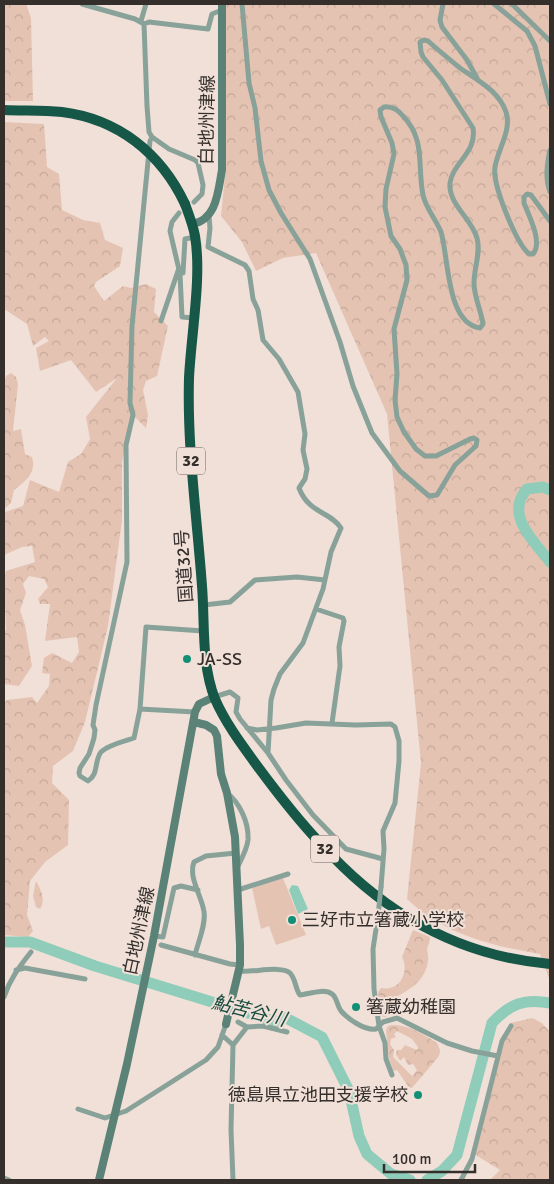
<svg xmlns="http://www.w3.org/2000/svg" width="554" height="1184" viewBox="0 0 554 1184" font-family="Signika,'Noto Sans JP',sans-serif">
  <style>
    .grass { fill: #e5c3b2 }
    .forest { fill: url(#forest-crowns); fill-rule: evenodd }
    .water { fill: #8fcdba }
    .lines { fill: none; stroke-linecap: round; stroke-linejoin: round }
    .river { stroke: #8fcdba; stroke-width: 11 }
    .street { stroke: #88a299; stroke-width: 5 }
    .secondary { stroke: #5b8276; stroke-width: 8 }
    .highway { stroke: #165747; stroke-width: 10 }
    .street-bridge { stroke: #88a299; stroke-width: 5 }
    .highway-bridge { stroke: #165747; stroke-width: 10 }
    .poi-dot { fill: #128f75; stroke: #f0e0d8; stroke-width: 2 }
    .labels { text-anchor: middle; dominant-baseline: central; stroke-width: 4; stroke-linejoin: round; paint-order: stroke }
    .shield { fill: #f0e0d8; stroke: #6d6460; stroke-width: 1 }
    .shield-label { font-size: 16px; font-weight: bold; fill: #352f2c }
    .street-label { font-size: 18px; fill: #352f2c; stroke: #f0e0d8 }
    .poi-label { font-size: 18px; fill: #352f2c; stroke: #f0e0d8; text-anchor: start }
    .water-label { font-size: 19px; font-style: italic; fill: #184b3e; stroke: #f0e0d8 }
  </style>
  <defs>
    <pattern id="forest-crowns" width="20" height="18" patternUnits="userSpaceOnUse" patternTransform="scale(1.25)"><rect width="20" height="18" fill="#e5c3b2"/><path d="M2 6a3 3 0 1 1 6 0M12 15a3 3 0 1 1 6 0" fill="none" stroke="#c5a899"/></pattern>
  </defs>
  <rect width="100%" height="100%" fill="#f0e0d8"/>
  <path class="grass" d="M283 878 306 935 276 945 269 926 261 929 252 888Z"/>
  <path class="forest" d="M4 4H26L31 18 33 101H4Z
    M225 4H550V981L540 954C492 946 443 934 407 899L421 763 387 414 316 253 283 258 256 271 242 242 221 216 226 166Z
    M4 122 44 124 47 167 59 174 62 210 83 220 100 223 105 240 123 248 120 266 96 282 94 286 104 301 123 286 131 288 146 284 156 289 154 312 168 326 157 376 146 381 143 390 148 415 146 428 133 415 122 462V520L108 626 85 722 73 751 53 766 52 783 69 800 68 845 45 862 30 881 27 915 33 931 28 937 4 935V703L7 700 32 697 37 703 49 686 50 674 42 673 44 658 52 653 72 663 79 652 77 637 45 641 50 604H40L38 599 48 587 44 579 29 576 23 584 26 593 20 610 25 625 32 666 19 686 4 684V632L6 630 4 579 6 571 35 562 32 546 22 547 4 555V517L5 512 23 506 30 480 59 492 68 462 81 454 90 439 86 417 117 378 96 392 71 360 40 371 36 348 49 341 45 337 33 346 27 324 4 309Z
    M11 373 16 377 18 384 13 431 21 429 25 454 32 457C37 473 25 481 14 490L11 503 4 509V382L6 376Z
    M36 881C41 890 46 899 40 909L36 907 33 896Z
    M413 930 430 937C430 942 428 945 427 949 427 953 429 957 428 961 425 983 407 991 390 1000L388 1012 386 1017 381 1016 378 992 381 988C384 988 387 989 390 988 404 985 408 967 402 957Z
    M532 1018 542 1023 550 1032V1180H490L500 1170 474 1154 503 1043 511 1023Z
    M391 1025C410 1025 421 1033 437 1043L440 1050 439 1056 412 1088 408 1086 397 1070 393 1071 389 1058 386 1031 387 1027ZM397 1031 412 1039 418 1047 417 1050 405 1045 401 1050H397L396 1054 400 1061 404 1057 408 1065 413 1064 417 1070 412 1076 393 1057 394 1050 390 1044 391 1039 396 1037 394 1034Z"/>
  <path class="water" d="M292 885 298 886 308 909 298 914 289 890Z"/>
  <g class="lines">
    <path class="river" d="M550 490 543 487 527 489C504 515 534 541 550 562
      M4 942H30L95 966 277 1022 284 1017 322 1037 349 1091 359 1136 367 1154 391 1174 410 1180
      M427 1180 442 1171 457 1155 492 1023C510 1004 524 998 550 1003"/>
    <path class="street" d="M82 4 135 19 144 24 149 22 208 29 212 14 222 10
      M242 4 249 83 255 108 261 161 269 190 281 213 310 259 340 342 353 386 372 433 400 471 429 496 437 495 455 465 476 446 477 440 474 438 470 439 436 456H425L416 449 404 432 397 417 395 400 397 374 394 329 407 280 406 265 400 249 391 236 385 207 386 189 394 154 392 143 381 117 380 110 384 107C392 106 398 110 403 116 426 140 417 165 423 195 426 209 436 219 441 232 449 258 446 323 480 328L483 324C481 310 474 297 474 283 474 267 481 253 477 238 472 219 448 204 450 183 453 162 477 153 473 128L442 80 423 57 421 52 420 42 424 40 428 41C438 50 449 59 460 68 477 80 499 91 506 112 512 130 498 149 495 167 492 184 516 243 529 254H533C543 242 529 216 524 203V197L527 194 531 195 550 221
      M443 4 440 20 442 27 467 60 477 78
      M494 4 527 31 535 46 550 104
      M512 4 550 41
      M141 21 146 4
      M144 24 147 106 149 132 152 137 169 149 195 160 198 163 203 185 202 194 194 202
      M152 137 150 141 132 326 130 403 133 415 126 445 127 562 96 705 93 725 95 730 94 738 89 754 80 768 79 773 80 776 88 781C99 774 94 761 101 752 108 745 125 741 134 738L140 709 195 712
      M550 150C547 164 545 178 550 192
      M179 213 172 222 170 231 180 274 182 317 193 318
      M209 216 210 228 208 247 245 265 249 271 253 299 258 310 263 340 279 359 298 392 305 434 303 450 307 469 305 479 299 488C309 514 330 511 341 528L331 552 323 589 303 643 280 674 274 689 271 700 268 753
      M180 274 183 273 185 239 195 237
      M161 321 179 268
      M204 605 230 602 255 580 297 577 325 580
      M316 609 343 618 344 621 339 647 340 666 332 723
      M214 697 230 692 238 698 236 712 240 719 268 753 286 780 313 815 346 849 383 859
      M140 709 146 627 203 631
      M247 728 257 730 276 728 306 723 356 725 391 724 395 727 399 741V761L395 803 383 831 384 849 381 887
      M227 793C240 803 249 823 248 840 247 849 242 858 238 866
      M238 890 288 874
      M378 916 373 949 374 989 379 1026 385 1043 386 1059 392 1075
      M154 936 163 937 174 888 181 886 198 890
      M161 945 230 964 240 965
      M195 955C198 942 206 925 204 912 202 896 188 878 194 862L206 856 236 853
      M16 970 25 968 85 979
      M239 971C251 973 282 965 290 973 296 979 295 989 300 995 309 994 324 988 332 994 337 997 337 1006 341 1011 348 1019 365 1031 376 1029L383 1022 397 1018 447 1043 472 1051 498 1056
      M4 997C10 979 19 967 31 952
      M238 1022 247 1027
      M222 1035 233 1045 231 1130 233 1180
      M233 1045 247 1027 263 1026 287 1032
      M78 1109 105 1118 126 1111 206 1060 218 1047 226 1024
      M4 1178 9 1180
      M461 1180 472 1159 502 1041 511 1026"/>
    <path class="secondary" d="M192 224C217 220 218 191 222 170V4
      M194 722 206 725 214 730 217 736 221 774 227 793 235 837 240 945V965L226 1024
      M99 1180 127 1064 154 936 195 712 199 704 214 697"/>
    <path class="highway" d="M185 204C189 215 193 225 195 236 202 277 191 335 189 378 187 448 197 517 202 586 205 623 201 664 215 699 226 724 242 745 258 767 278 794 298 820 321 844 383 913 457 956 550 964"/>
    <path class="street-bridge" d="M378 916 381 887"/>
    <path class="highway-bridge" d="M4 110C23 111 42 110 62 112 118 119 161 153 185 204"/>
  </g>
  <g class="poi-dot">
    <circle cx="187" cy="659" r="5"/>
    <circle cx="292" cy="920" r="5"/>
    <circle cx="356" cy="1007" r="5"/>
    <circle cx="418" cy="1095" r="5"/>
  </g>
  <g class="labels">
    <g class="shield">
      <rect x="177" y="447.5" width="28" height="27" rx="4"/>
      <rect x="311" y="835.5" width="28" height="27" rx="4"/>
    </g>
    <g class="shield-label">
      <text x="191" y="461">32</text>
      <text x="325" y="849">32</text>
    </g>
    <g class="street-label">
      <text transform="translate(207 120) rotate(-89)">白地州津線</text>
      <text transform="translate(184 566) rotate(-94)">国道32号</text>
      <text transform="translate(139 931) rotate(-78)">白地州津線</text>
    </g>
    <g class="poi-label">
      <text x="197" y="659">JA-SS</text>
      <text x="302" y="920">三好市立箸蔵小学校</text>
      <text x="366" y="1007">箸蔵幼稚園</text>
      <text x="408" y="1095" text-anchor="end">徳島県立池田支援学校</text>
    </g>
    <g class="water-label">
      <text transform="translate(249 1011) rotate(14)">鮎苦谷川</text>
    </g>
  </g>
  <rect width="554" height="1184" fill="none" stroke="#352f2c" stroke-width="10"/>
  <path d="M384 1164v8h91v-8" fill="none" stroke="#352f2c" stroke-width="2.5"/>
  <text x="392" y="1164" font-size="15" fill="#352f2c" stroke="#f0e0d8" stroke-width="4" paint-order="stroke">100 m</text>
</svg>
